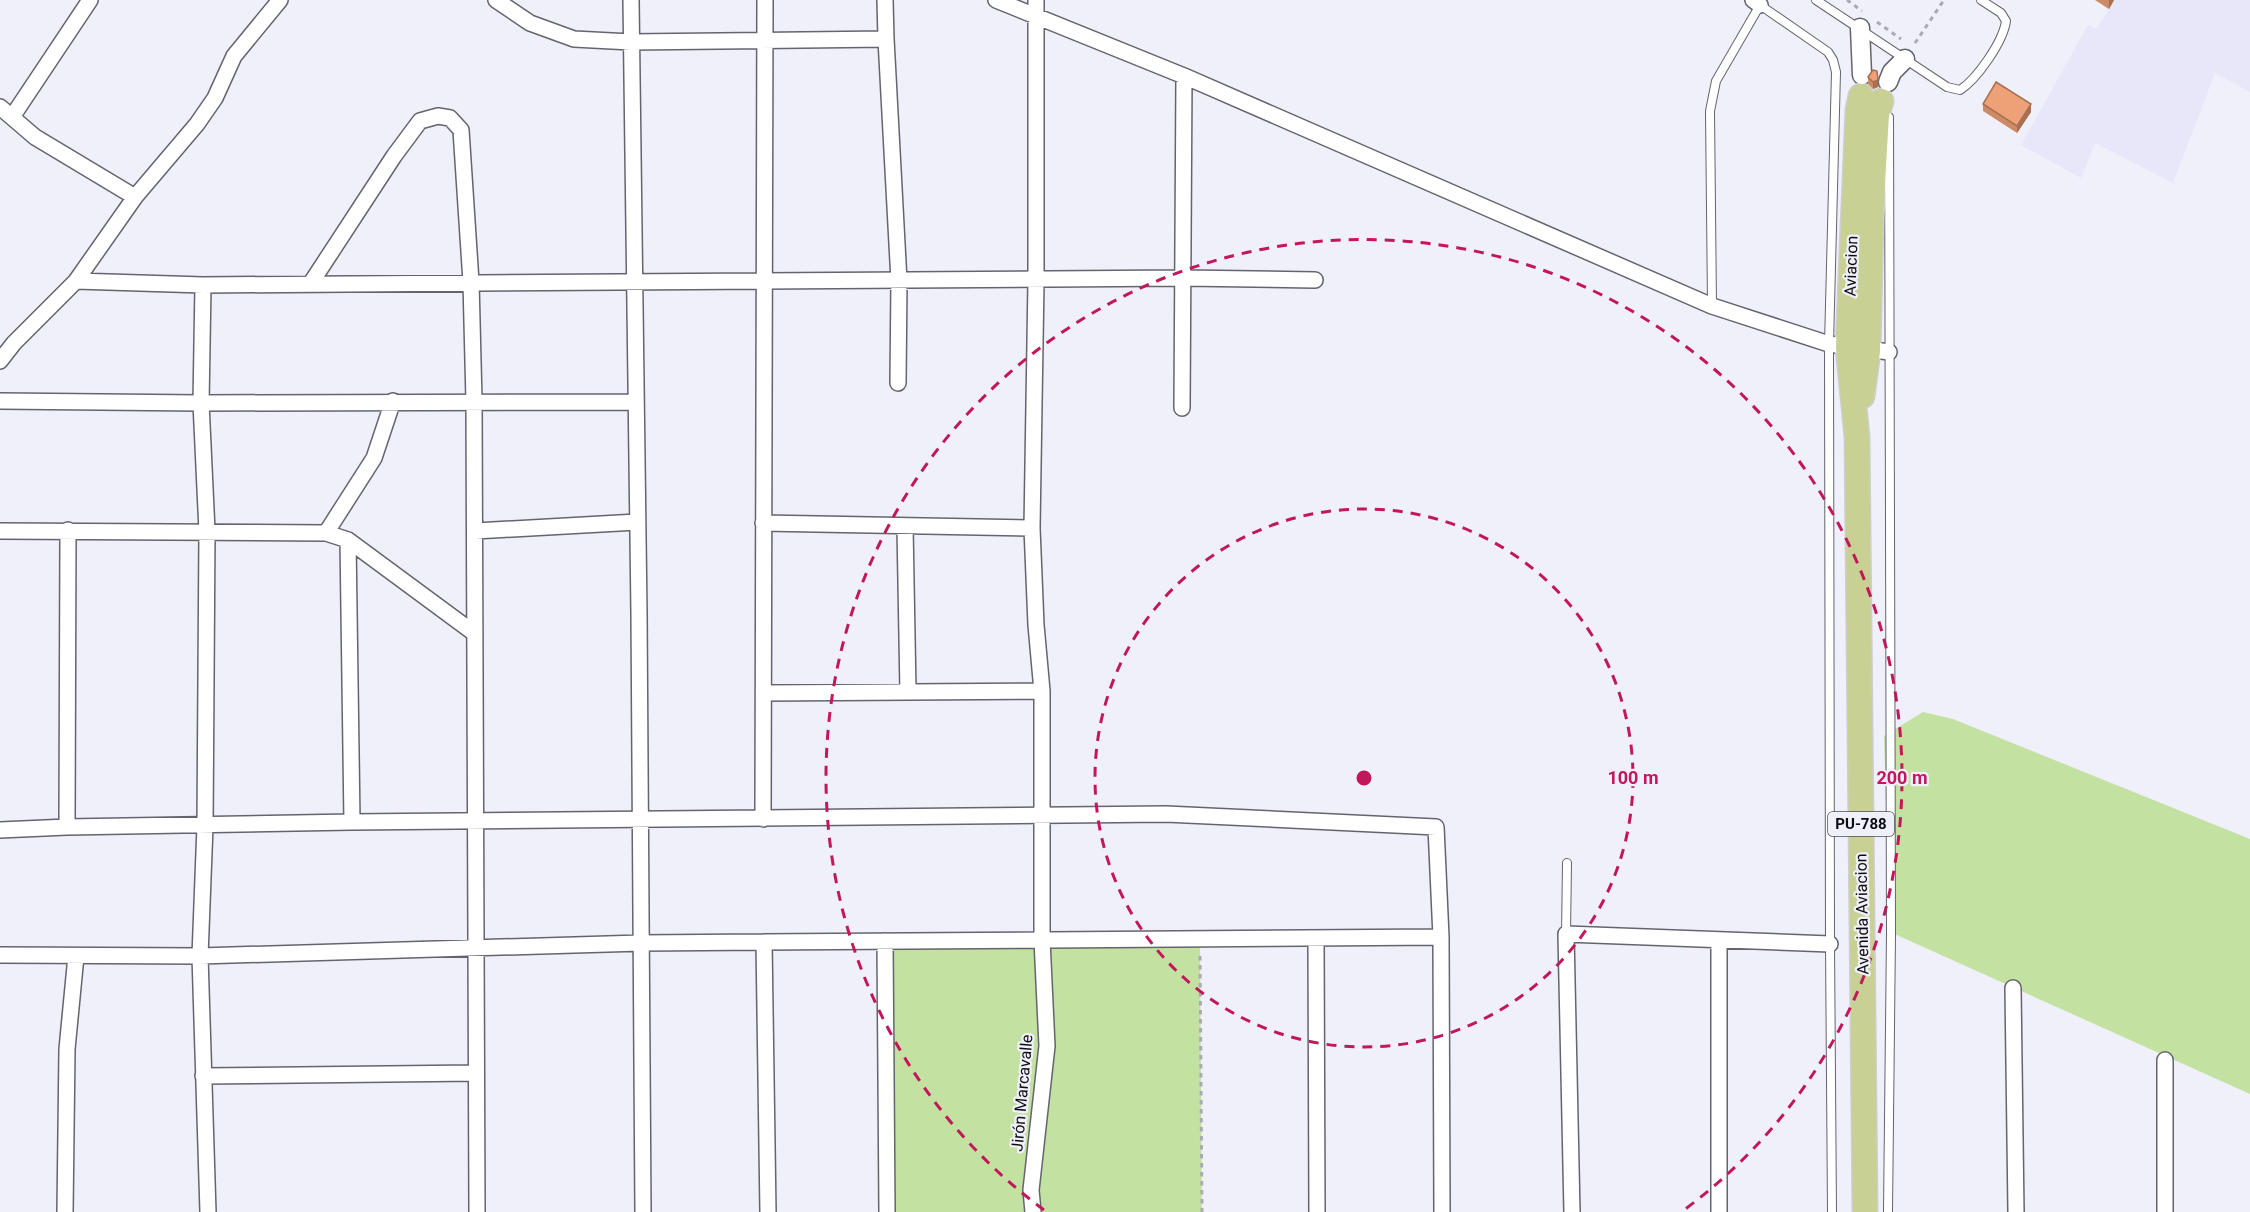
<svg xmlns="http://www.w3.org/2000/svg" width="2250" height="1212" viewBox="0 0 2250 1212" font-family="Roboto,sans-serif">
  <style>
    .built { fill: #e8e7fa }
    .green { fill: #c3e2a1 }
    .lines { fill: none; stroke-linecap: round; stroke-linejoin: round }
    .service-casing { stroke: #65646e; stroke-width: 10 }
    .minor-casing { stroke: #65646e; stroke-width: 18 }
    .tertiary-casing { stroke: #65646e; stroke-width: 21 }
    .primary-casing { stroke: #cececf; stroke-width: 27 }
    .path { stroke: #aaaab2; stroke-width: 3; stroke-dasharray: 4.5 4.5; stroke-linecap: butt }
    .service { stroke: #fff; stroke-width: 8 }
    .minor { stroke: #fff; stroke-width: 15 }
    .tertiary { stroke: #fff; stroke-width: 18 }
    .primary { stroke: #c8d093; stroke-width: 24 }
    .wall { fill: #cd8a66 }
    .shaded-wall { fill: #a77053 }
    .building { fill: #eea077; stroke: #a77053; stroke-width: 1.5 }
    .ring { fill: none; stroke: #c2185b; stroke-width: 3; stroke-dasharray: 10 8 }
    .labels { text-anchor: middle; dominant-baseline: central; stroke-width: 4.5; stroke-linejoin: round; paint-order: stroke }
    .shield { fill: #f0f0fb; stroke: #505056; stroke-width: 1.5 }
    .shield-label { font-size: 15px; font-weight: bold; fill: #0c0b0f }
    .street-label { font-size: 16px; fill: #0c0b0f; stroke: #f0f0fb }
    .centre { fill: #c2185b; stroke: #f0f0fb; stroke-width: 3 }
    .ring-label { font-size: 18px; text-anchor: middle; font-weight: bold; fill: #c2185b; stroke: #f0f0fb; stroke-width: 4.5; stroke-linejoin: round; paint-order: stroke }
  </style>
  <rect width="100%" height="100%" fill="#f0f0fb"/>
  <path class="built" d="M2095 0H2250V92L2215 73 2173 183 2095 143 2081 178 2021 145 2088 25 2096 29 2109 9Z"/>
  <path class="green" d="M1923 712 1953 719 2250 839V1094L1890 932 1884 736Z
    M1200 939 1202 1212H887L885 941Z"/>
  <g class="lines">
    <g class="service-casing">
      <path id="service" d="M1816 0 1947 87 1960 90C1977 79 2003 42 2006 21L2001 13 1981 0
        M1879 114 1889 117 1891 934 1888 1212
        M1712 306 1710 111 1716 81 1760 5 1828 52 1833 60 1836 72 1829 344 1830 944 1832 1212
        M1566 934 1567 863"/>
    </g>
    <g class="minor-casing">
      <path id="minor" d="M496 0 530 23 574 39 631 42 886 39
        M631 0 639 613 643 1212
        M885 0 886 39 899 281 898 383
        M996 0 1184 76 1712 306 1829 344 1889 352
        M1753 0 1760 5
        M0 107 35 137 135 197
        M12 117 90 0
        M76 281 135 197 197 124 215 98 234 56 280 0
        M311 283 394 156 420 121 438 116 450 118 461 130 471 282 474 401 477 1212
        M203 285 201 403 207 531 205 826 200 956 208 1212
        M0 361 14 343 76 281 203 285 1184 278 1315 280
        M0 401 201 403 636 402
        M1182 408 1184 76
        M763 523 1032 528
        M905 527 908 692
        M0 531 326 533 348 540 474 633
        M475 531 637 522
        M326 533 374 458 393 401
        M348 540 352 822
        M764 693 1042 691
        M763 819 765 0
        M67 827 68 530
        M0 830 67 827 352 822 1166 814 1436 827 1441 937 1442 1212
        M1316 938 1317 1212
        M885 941 887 1212
        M1719 941V1212
        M764 942 768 1212
        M0 955 200 956 641 943 1441 937
        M2013 988 2016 1212
        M2165 1060V1212
        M203 1076 476 1073
        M65 1212 67 1049 76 956
        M1033 1212 1031 1190 1047 1046 1042 940V691L1036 625 1032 528 1036 281V0
        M1572 1212 1566 934 1830 944"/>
    </g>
    <g class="tertiary-casing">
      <path id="tertiary" d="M1860 28 1862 75
        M1888 82 1892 72 1905 59"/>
    </g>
    <g class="primary-casing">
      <path id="primary" d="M1861 96 1858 110 1848 347 1857 437 1865 1212
        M1862 396 1868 351 1871 217 1877 114 1881 101"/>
    </g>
    <path class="path" d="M1847 0 1862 11
      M1877 22 1901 39
      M1915 43 1944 0
      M1200 956 1202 1212"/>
    <use href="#service" class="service"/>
    <use href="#minor" class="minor"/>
    <use href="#tertiary" class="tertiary"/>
    <use href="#primary" class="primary"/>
  </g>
  <path class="wall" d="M2095 0H2114L2109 9Z
    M1868 77 1878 87 1873 89 1868 84Z
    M1983 104 2031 112 2017 133 1983 111Z"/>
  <path class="shaded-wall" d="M2109 0H2114L2109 9Z
    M1878 80V87L1873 89V82Z
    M2031 104V112L2017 133V126Z"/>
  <path class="building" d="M1873 70 1877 71 1878 80 1873 82 1868 77Z
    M1996 82 2031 104 2017 126 1983 104Z"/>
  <g class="ring">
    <circle cx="1364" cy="778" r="269"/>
    <path d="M1044 1210A538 538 0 1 1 1684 1210"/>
  </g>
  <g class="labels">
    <rect class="shield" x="1828" y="812" width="66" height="24" rx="4.5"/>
    <g class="shield-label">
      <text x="1861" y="824">PU-788</text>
    </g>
    <g class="street-label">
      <text transform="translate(1851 266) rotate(-88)">Aviacion</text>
      <text transform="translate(1862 914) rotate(-91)">Avenida Aviacion</text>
      <text transform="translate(1022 1093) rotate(-85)">Jirón Marcavalle</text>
    </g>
  </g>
  <circle cx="1364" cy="778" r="9" class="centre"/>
  <g class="ring-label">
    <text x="1633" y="784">100 m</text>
    <text x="1902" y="784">200 m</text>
  </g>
</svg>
